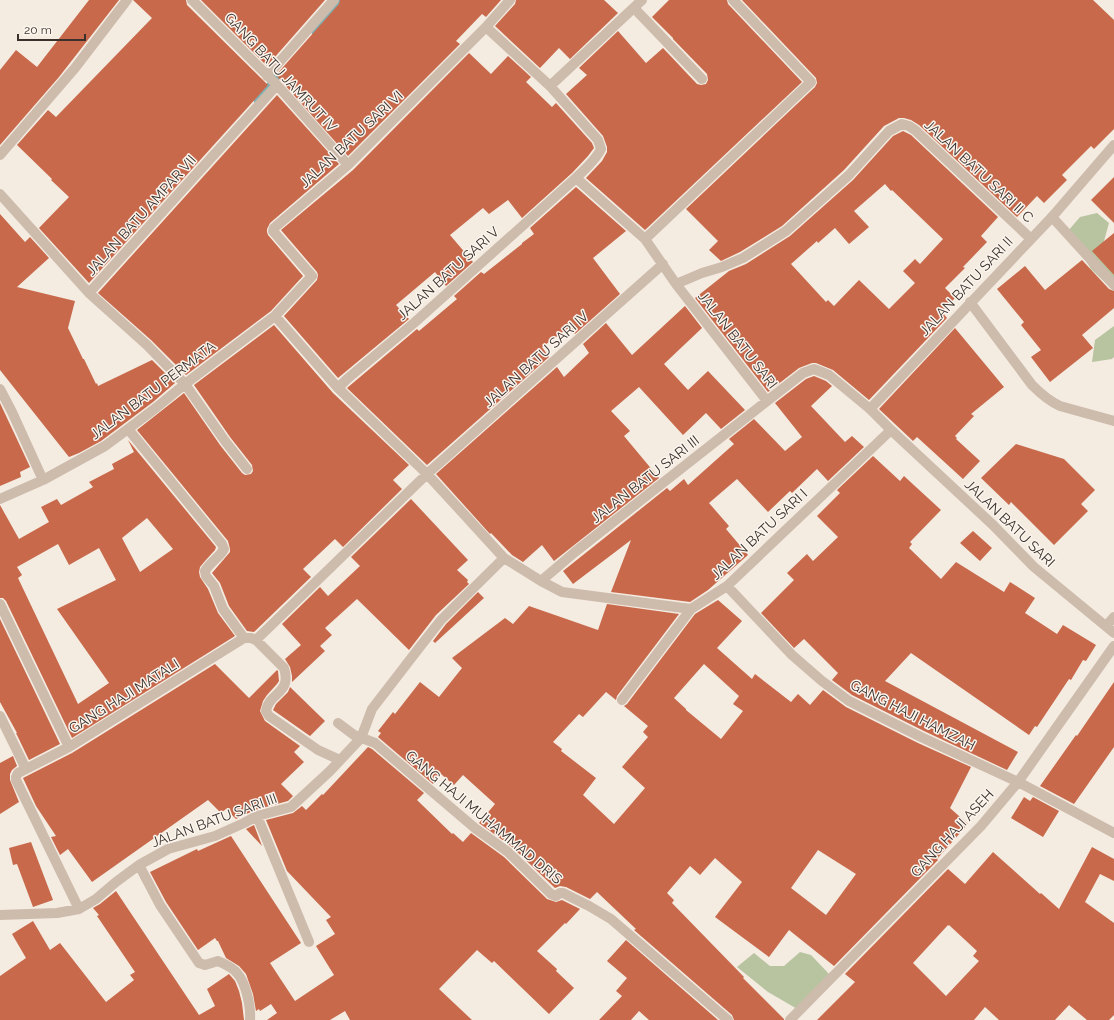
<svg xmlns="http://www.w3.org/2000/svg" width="1114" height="1020" viewBox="0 0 1114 1020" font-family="Raleway,sans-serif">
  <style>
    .green { fill: #b8c4a0 }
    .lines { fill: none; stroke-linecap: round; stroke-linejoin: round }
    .stream { stroke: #7fb0b2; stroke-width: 7 }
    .building { fill: #c8694b; fill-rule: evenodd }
    .lane { stroke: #cdbbac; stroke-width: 10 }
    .street { stroke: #cdbbac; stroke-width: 10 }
    .labels { text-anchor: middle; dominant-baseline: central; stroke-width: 3; stroke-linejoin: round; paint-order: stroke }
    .street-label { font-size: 14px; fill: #3b302b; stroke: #fbf5ee }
  </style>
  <rect width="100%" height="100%" fill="#f4ebe1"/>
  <path class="green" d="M1097 213 1109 223 1101 252 1114 263V291L1091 269 1068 231 1080 217Z
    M1114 326V357L1112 359 1092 362 1095 340Z
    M800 952 811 955 830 975 799 1010 768 992 737 967 754 953 770 966H784Z"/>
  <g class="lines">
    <path class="stream" d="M315 32 341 0
      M257 100 276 78"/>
  </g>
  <path class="building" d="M89 0H119L59 77 0 145V70L16 50 37 67Z
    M133 0H186L187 5 268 85 89 283 39 228 69 197 51 180 52 179 17 145 48 110 56 117 152 18Z
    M201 0H325L267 66Z
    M340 0H501L486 17 482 14 456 41 460 44 348 156 276 75 339 4Z
    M516 0H604L618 13 570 59 559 48 540 68 495 26 515 4Z
    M669 0H727L728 4 802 82 645 230 586 178 602 161 607 152V147L603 136 566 94 587 75 579 68 618 31 646 63 663 48 697 84 701 85 706 84 708 80 707 74 673 39V38L652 17Z
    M742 0H1093L1114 20V129L1094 149 1091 146 1062 175 1067 180 1044 203 1037 196 1017 217 919 125 911 120 904 118H899L884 126 844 170 782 226 740 252 721 261 709 250 718 241 686 209 815 87 817 83 816 78Z
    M469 53 491 74 508 56 531 77 526 82 552 107 556 103 592 143 594 148 588 156 572 173 522 218 508 200 489 214 483 208 450 235 473 262 446 286 435 272 396 305 409 319 338 378 284 316 317 280 318 275 317 272 281 230 353 170Z
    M277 95 339 164 270 223 267 229V232L268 235 303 276 271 311 186 375 151 340 98 293Z
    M903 131 911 135 998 217 981 236 987 242 963 267 965 268 945 288 955 298 942 312 947 318 869 400 833 370 816 363H812L799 368 768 392 695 298 729 271 746 264 790 236 853 180 893 136ZM885 184 891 191 892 190 943 239 920 264 915 259 903 271 915 283 889 309 859 280 834 306 828 300 826 302 791 264 817 241 818 243 835 228 849 244 869 227 854 211Z
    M1114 177V223L1091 200Z
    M576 187 626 231 593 258 620 294 575 334 570 327 542 347 549 357 427 465 347 388 417 329 419 331 457 299 454 296 481 272 484 274 522 244V243L534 234 530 228Z
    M0 214 25 242 30 237 49 258 17 287 75 301 68 328 83 359H84L96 384 97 383 98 386 152 360 175 383 153 402 101 441 79 453 69 457 0 370Z
    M1114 233V275L1092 251Z
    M1082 260 1109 289 1114 291V308L1082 335 1093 348 1050 382 1031 357 1041 350 1021 325 1024 322 997 289 1025 266 1045 290Z
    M685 306 702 328 664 364 688 390 708 371 745 410 721 429 706 413 683 435 639 387 611 411 630 431 624 436 659 478 554 561 542 545 523 562 512 555 491 533 490 534 436 474 557 367 564 377 589 353 583 344 606 323 632 355Z
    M274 325 333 393 409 465 393 480 402 489 343 547 335 539 303 569 311 577 254 632 247 631 229 606 220 583 212 573 230 552V549L228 541 137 430 184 393 220 445 242 473 245 475 251 474 253 471 252 465 230 437 194 385Z
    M955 328 1004 387 971 414 974 416 955 436 957 438 956 439 980 461 963 479 917 437 913 441 879 409Z
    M814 376 826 381 832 386 811 406 845 442 852 436 864 447 828 481 817 469 792 493 790 491 768 512 737 479 709 503 729 526 726 529 748 555 708 590 690 602 611 592 631 540 573 584 563 571 667 488 670 491 684 479 688 485 734 444 729 439 754 419 785 451 802 437 775 403 806 379Z
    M0 403 30 467 20 472 21 477 0 486Z
    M128 440 216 547 215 550 205 561 200 567 199 572 200 577 208 589 218 613 235 636 72 738 6 601 3 598H0V505L19 539 49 522 41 507 57 499 61 505 93 487 89 482 114 469 112 464 134 452ZM147 518 173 549 140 572 122 538ZM58 544 69 565 99 548 116 580 57 609 109 683 78 704 18 578 22 575 17 567Z
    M1016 444 1064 459 1095 490 1081 504 1088 511 1054 545 1011 502 1009 505 981 478Z
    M873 456 900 481 904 476 941 510 910 542 912 544 909 548 941 579 956 562 1004 592 1010 582 1035 598 1025 613 1057 634 1063 625 1096 645 1086 661 1083 660 1071 680 1069 679 1037 727 1035 726 1029 735 911 653 885 681 1018 752 1007 770 924 731 852 695 832 680 838 673 804 639 794 648 761 613 794 580 787 573 807 554 813 561 838 537 817 516 840 493 837 490Z
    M411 499 468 560 457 570 468 580 467 582 469 584 436 615 409 650 357 599 325 628 332 635 320 646 325 651 292 682V676L290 667 285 659 301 645 282 624 320 587 328 596 360 566 351 557Z
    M973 531 992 548 980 561 960 543Z
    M478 592 484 598 435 643 433 641 446 624Z
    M718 600 742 621 717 648 752 679 755 674 791 702 798 694 810 705 823 690 846 707 918 743 971 767 950 808 968 824 937 859 938 860 834 966 789 930 769 957 715 917 742 882 715 858 700 875 690 866 667 893 674 900 672 903 744 977 743 978 784 1019V1020H734L732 1015 634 930 636 929 597 892 590 899 566 887 560 886 555 888 512 847 479 823 495 804 463 775 454 785 441 774 433 784 378 737 381 733 378 731 393 712 395 714 420 682 439 697 462 668 452 658 505 618 513 624 529 606 598 630 607 604 679 614 617 696 616 700 606 692 583 717 579 714 553 742 562 749 561 751 596 778 583 795 614 824 645 788 622 767 648 737 643 732 648 726 624 706 627 704 695 614ZM704 664 739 696 733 704 743 711 721 739 686 710V709L674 698ZM818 850 856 874 826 915 791 888Z
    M0 619 60 744 29 760 16 733H17L0 702Z
    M215 664 249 698 277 670 278 671 279 681 277 684 267 695 263 701 260 711 265 721 300 746 294 752 304 762 281 784 293 796 288 801 255 810 236 819 226 809 221 813 208 800 92 882 68 849 60 855 51 837 56 836 36 806 23 778 72 753Z
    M1114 682V747L1074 804 1040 786 1076 735 1077 736Z
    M290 687 325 721 310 736 273 710 276 704 288 692Z
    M368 747 372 749 424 793 417 800 452 834 453 833 463 842 471 833 504 857 547 899 556 902 562 900 580 909 566 924 565 923 537 951 557 969 556 971 574 988 549 1014 494 961 492 963 477 950 439 989 472 1020H350L345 1011 330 1020H267L277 1013 271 1004 260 1011 259 1009 256 1011 253 994 246 974 239 966 226 958 218 941H217L215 938 198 950 166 902 150 872 197 849 198 851 231 836 301 943 270 963 295 1001 334 975 316 946 335 934 326 920 331 917 287 871 266 820 293 813 302 806 306 810 322 794 323 795Z
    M13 756 17 766 12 770 10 774V780L19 802 0 814V763Z
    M1024 797 1030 801 1033 797 1059 811 1043 837 1011 818Z
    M254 825 262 846 246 829Z
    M31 842 53 900 33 907 17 864 13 865 9 848Z
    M1092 847 1114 859V881L1100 874 1085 902 1114 923V1015L1109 1020H1087L1069 1005 1055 1020H999L985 1007 974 1020H817L855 982 845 974 948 869 965 884 993 852 1040 894 1041 893 1059 909ZM948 925V926L949 925 977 951 973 956 979 961 946 996 913 963Z
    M116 891 199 1015 215 1006 207 989 229 974 235 981 239 991 242 1003 244 1020H0V976L26 958 12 934 33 921 50 950 60 943 106 1002 134 980 130 975 135 972 97 916 99 915 93 908 100 904Z
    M626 940 718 1020H649L639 1011 631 1020H599L622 996 616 991 627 978 607 961Z"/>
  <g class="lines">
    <path class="lane" d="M1052 217 1114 285"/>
    <path class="street" d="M192 0 277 85 348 165
      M634 8 702 79
      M486 27 550 86
      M267 76 334 0
      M0 155 75 68 127 0
      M576 178 645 239 676 284 767 401
      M0 194 89 293 147 345 185 384 225 441 247 469
      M645 239 811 82 733 0
      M676 284 702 273 722 267 743 258 786 231 849 175 889 131 902 124 909 126 915 130 1030 238
      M89 293 277 85
      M970 302 1032 385C1041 394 1049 401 1060 406L1114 421
      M275 316 338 388 427 474 504 558 541 581 562 592 691 609
      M338 388 347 379 414 323 576 178C585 169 596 160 601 149L598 140 550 86 642 0
      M0 389 12 412 43 480
      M870 409 1052 217 1114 145
      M128 429 222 544 224 549C220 557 210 562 205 571L206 576 214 586 223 609 244 638
      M0 499 43 480 105 446 128 429 157 407 185 384 275 316 312 276 273 231 274 228 348 165 486 27 510 0
      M541 581 575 552 767 401 803 373 814 369 829 375 870 409 891 430 993 525 1034 567 1114 633
      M727 586 792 655 822 681 849 701 921 737 1018 782 1114 833
      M0 604 69 747
      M1106 626 1114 617
      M256 640 427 474 663 264
      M622 700 691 609 727 586 891 430
      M0 716 26 769
      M338 723 354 735 375 743 476 829 508 852 551 894 556 896 560 893H563L589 906 611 919 728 1020
      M257 816 309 942
      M139 865 160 905 199 963 205 965 218 961C224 964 232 967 237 973 246 983 251 1007 250 1020
      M79 909 16 780V777L18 773 69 747 244 638H251L256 640 284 668C292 694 269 692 266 711L269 716 318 750 340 760
      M0 915 57 913 79 909 96 899 116 882 139 865 168 849 215 836 244 823 257 816 291 807 330 771 361 738 372 709 419 648 441 620 504 558
      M790 1020 981 826 1018 782 1114 646"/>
  </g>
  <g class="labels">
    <g class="street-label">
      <text transform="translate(281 72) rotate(47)">GANG BATU JAMRUT IV</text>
      <text transform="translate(351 139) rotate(-43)">JALAN BATU SARI VI</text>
      <text transform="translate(979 171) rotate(43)">JALAN BATU SARI II C</text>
      <text transform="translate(141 215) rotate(-48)">JALAN BATU AMPAR VII</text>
      <text transform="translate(448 273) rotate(-42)">JALAN BATU SARI V</text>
      <text transform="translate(966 286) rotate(-47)">JALAN BATU SARI II</text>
      <text transform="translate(738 340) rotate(52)">JALAN BATU SARI</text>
      <text transform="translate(536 359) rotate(-42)">JALAN BATU SARI IV</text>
      <text transform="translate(153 390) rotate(-37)">JALAN BATU PERMATA</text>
      <text transform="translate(645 479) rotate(-38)">JALAN BATU SARI III</text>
      <text transform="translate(1010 523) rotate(44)">JALAN BATU SARI</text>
      <text transform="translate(759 534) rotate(-43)">JALAN BATU SARI I</text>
      <text transform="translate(124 696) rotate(-32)">GANG HAJI MATALI</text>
      <text transform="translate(913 715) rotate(27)">GANG HAJI HAMZAH</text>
      <text transform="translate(484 817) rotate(40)">GANG HAJI MUHAMMAD DRIS</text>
      <text transform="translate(214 820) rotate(-20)">JALAN BATU SARI III</text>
      <text transform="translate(952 833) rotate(-47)">GANG HAJI ASEH</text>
    </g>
  </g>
  <path d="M18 34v6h67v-6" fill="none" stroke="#3b302b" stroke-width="2"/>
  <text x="24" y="34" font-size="12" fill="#3b302b" stroke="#fbf5ee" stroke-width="3" paint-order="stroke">20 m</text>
</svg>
